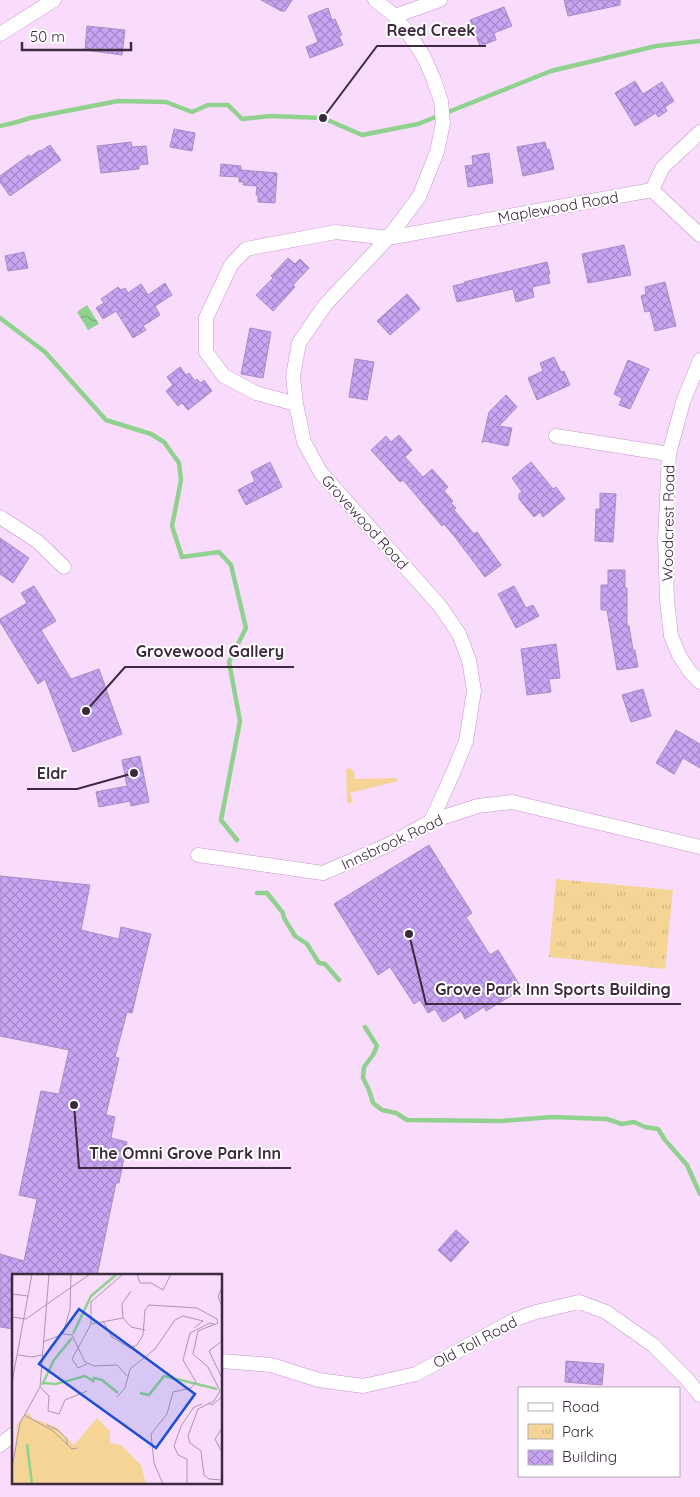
<svg xmlns="http://www.w3.org/2000/svg" width="700" height="1497" viewBox="0 0 700 1497" font-family="Quicksand,sans-serif">
  <style>
    .green { fill: #f5d596 }
    .park { fill: url(#park-tufts) }
    .water { fill: url(#water-waves) }
    .lines { fill: none; stroke-linecap: round; stroke-linejoin: round }
    .stream { stroke: #90d18f; stroke-width: 4.5 }
    .building { fill: url(#building-cross-hatch); stroke: #a68dc6 }
    .street-casing { stroke: #c497c8; stroke-width: 15 }
    .street { stroke: #fff; stroke-width: 14 }
    .labels { text-anchor: middle; dominant-baseline: central; stroke-width: 4; stroke-linejoin: round; paint-order: stroke }
    .street-label { font-size: 15px; fill: #3d2a3e; stroke: #fff }
    .inset-river { fill: none; stroke: #90d18f; stroke-width: 2.5 }
    .inset-road { fill: none; stroke: #ae95af; stroke-width: 1 }
    .view { fill: #1d4ed8; fill-opacity: 0.15; stroke: #1d4ed8; stroke-width: 2.5 }
    .inset-edge { fill: none; stroke: #3d2a3e; stroke-width: 2.5 }
    .leader { fill: none; stroke: #3d2a3e; stroke-width: 2 }
    .callout-dot { fill: #3d2a3e; stroke: #fff; stroke-width: 2 }
    .callout-label { font-size: 16px; text-anchor: middle; font-weight: bold; fill: #3d2a3e; stroke: #fff; stroke-width: 4; stroke-linejoin: round; paint-order: stroke }
  </style>
  <defs>
    <pattern id="park-tufts" width="24" height="20" patternUnits="userSpaceOnUse" patternTransform="scale(1.25)"><rect width="24" height="20" fill="#f5d596"/><path d="M3 7l-1-3M5 7V3M7 7l1-3M15 17l-1-3M17 17v-4M19 17l1-3" fill="none" stroke="#d3b782"/></pattern>
    <pattern id="water-waves" width="16" height="10" patternUnits="userSpaceOnUse" patternTransform="scale(1.25)"><rect width="16" height="10" fill="#90d18f"/><path d="M0 5q4-4 8 0t8 0" fill="none" stroke="#77aa76"/></pattern>
    <pattern id="building-cross-hatch" width="8" height="8" patternUnits="userSpaceOnUse" patternTransform="scale(1.25)"><rect width="8" height="8" fill="#c8a6f4"/><path d="M0 0l8 8M0 8l8-8" fill="none" stroke="#a487c7"/></pattern>
  </defs>
  <rect width="100%" height="100%" fill="#f9dcfb"/>
  <path class="green" d="M349 768 354 771 355 779 395 778 397 779 398 781 350 793 353 802 349 804 347 801 346 770Z"/>
  <path class="park" d="M556 879 673 890 665 969 549 957Z"/>
  <path class="water" d="M87 305 99 324 88 330 77 312Z"/>
  <g class="lines">
    <path class="stream" d="M0 126 17 122 30 118 118 101 166 102 192 112 208 105H228L242 119 270 116 323 118 362 135 418 124 551 71 656 46 700 41
      M0 318 45 352 106 420 151 434 164 442 179 463 181 480 172 526 182 557 219 552 231 565 246 628 229 662 240 721 221 820 237 840
      M257 893H267L283 913 284 918 295 936 307 944 319 963 325 964 339 980
      M365 1027 377 1046 373 1055 364 1067 363 1078 369 1090 373 1103 382 1110 396 1113 407 1120 502 1121 552 1117 607 1119 622 1124 634 1122 645 1127 658 1129 665 1140 687 1165 700 1194"/>
  </g>
  <path class="building" d="M261 0H292L285 11H281Z
    M564 0H620V5L568 16Z
    M504 7 512 26 494 33 496 40 480 46 470 20Z
    M328 8 332 20 335 19 342 35 339 36 343 45 310 58 306 47 318 42 308 16Z
    M87 26 125 30 122 55 85 50Z
    M635 81 643 94 662 82 674 101 665 107 667 111 658 117 656 113 635 126 615 93Z
    M174 129 195 133 192 151 170 147Z
    M131 142 132 147 146 146 148 164 139 165V169L101 173 97 146Z
    M545 142 547 150 549 149 554 169 523 176 517 147Z
    M50 145 61 160 10 196 0 182V176L29 155 30 157 40 150 41 151Z
    M489 153 493 183 468 187 465 166 473 165 472 156Z
    M221 164 241 166V170L277 173 275 203 258 202V195H256L257 186 243 185 244 182H239V177L220 176Z
    M624 245 631 275 588 283 582 254Z
    M24 252 28 268 8 271 5 256Z
    M288 258 295 264 300 259 309 268 293 285 295 287 273 311 256 295 273 278 271 276Z
    M547 262 550 274H548L550 283 532 287 534 297 516 302 513 289 457 302 453 286 465 283 464 282Z
    M665 282 676 326 655 331 650 311 645 312 641 296 646 294 645 287Z
    M165 283 172 295 155 306 160 315 143 326 146 330 133 338 116 311 103 319 96 308 104 303 101 299 118 287 121 290 125 288 128 293 141 284 148 295Z
    M407 294 420 309 390 335 377 321Z
    M250 328 271 332 263 378 241 374Z
    M554 357 561 372 564 371 570 385 537 400 528 378 543 371 540 363Z
    M355 359 374 362 367 400 349 397Z
    M628 360 649 369 630 409 619 405 622 398 614 394Z
    M180 367 186 375 189 373 195 381 197 379 201 383 204 380 212 391 188 410 182 403 178 406 166 391 173 385 167 377Z
    M506 395 517 407 499 426 512 428 508 446 484 441 482 443 489 412Z
    M399 435 412 450 405 457 423 477 432 469 448 487 444 491 453 501 451 503 456 508 454 510 474 534 477 532 501 565 485 577 455 537 444 524 442 526 403 480 400 482 371 450 386 436 391 442Z
    M270 462 282 487 246 505 238 490 255 481 251 472Z
    M531 462 553 489 556 487 565 499 543 517 540 512 534 517 519 499V494L522 492 512 478Z
    M600 493 616 494 613 542 595 541 596 509H600Z
    M0 538 29 558 13 583 0 574Z
    M608 570H625V588H627V626H629L633 650H635L638 667 617 670 607 610H601V585H608Z
    M34 586 56 621 41 630 71 679 99 669 122 734 73 752 45 679 38 684 0 622V619L27 603 21 593Z
    M514 586 526 608 533 605 539 616 516 628 498 594Z
    M556 644 560 678 549 679 551 692 527 695 521 649Z
    M643 689 651 716 631 722 622 695Z
    M676 730 700 744V768L683 758 674 774 656 763Z
    M140 756 149 802 131 806 130 801 99 807 96 792 127 786 122 760Z
    M429 845 472 913 466 917 490 955 498 950 522 989 486 1011 484 1007 465 1019 461 1011 443 1022 435 1009 428 1013 420 1000 414 1004 390 967 378 975 334 904Z
    M0 876 90 885 81 930 119 939 121 927 151 934 132 1013 127 1012 115 1057 119 1058 106 1115 115 1117 111 1138 127 1142 119 1183H116L97 1276 76 1273 72 1276H14V1329L0 1327V1254L24 1261 37 1199 19 1195 41 1091 59 1094 69 1050 0 1036Z
    M456 1230 469 1242 451 1262 438 1250Z
    M566 1361 604 1364 602 1385 565 1382Z"/>
  <g class="lines">
    <g class="street-casing">
      <path id="street" d="M375 0 395 16 408 33 424 57 434 80 441 101 443 123 437 152 419 197 388 238 325 305 299 343 293 376 296 404 304 442 321 473 440 606 459 634 469 660 474 691 466 741 453 773 431 821
        M395 16 440 0
        M0 34 54 0
        M652 190 700 235
        M700 360 683 402 669 454 665 541 667 600 671 636 679 655 690 672 700 682
        M296 404 256 393 224 376 206 352V318L231 265 246 249 336 232 388 238 652 190 663 167 700 132
        M556 436 669 454
        M0 517 37 541 64 567
        M198 855 323 873 388 845 431 821 478 806 512 802 700 847
        M221 1361 271 1365 319 1380 363 1386 416 1374 516 1319 536 1312 579 1302 606 1312 653 1345 686 1378 700 1395
        M0 1445 14 1434"/>
    </g>
    <use href="#street" class="street"/>
  </g>
  <g class="labels">
    <g class="street-label">
      <text transform="translate(558 207) rotate(-10)">Maplewood Road</text>
      <text transform="translate(365 522) rotate(48)">Grovewood Road</text>
      <text transform="translate(668 523) rotate(-89)">Woodcrest Road</text>
      <text transform="translate(392 842) rotate(-25)">Innsbrook Road</text>
      <text transform="translate(475 1342) rotate(-28)">Old Toll Road</text>
    </g>
  </g>
  <g transform="translate(12 1274)">
    <rect width="210" height="210" fill="#f9dcfb"/>
    <path d="M16 138 20 144 44 153 62 171 85 144 98 157V169L109 171 129 191 134 210H0L5 150Z" fill="#f5d596"/>
    <path class="inset-river" d="M61 60 79 22 105 0M32 109 44 110 73 102 81 107 82 104 90 106 106 119M30 111 42 86 60 64M128 119 137 121 152 102 205 115M15 170 20 210"/>
    <path class="inset-road" d="M125 0 128 9H139L151 16 159 0M210 13 206 23 210 32M119 17 110 30 111 44 119 53 133 56M0 20 16 22M0 43 14 45 78 0M91 47 100 63 118 74 125 71 131 61 133 36 137 31 185 34 205 45 206 49 186 57 181 80 196 93 208 117 202 127 186 135 176 162 178 169 189 177 192 201 197 205 210 206M79 50 111 44M51 60 58 35 59 0M210 67 197 77 210 104M31 68 51 60 60 61 73 88 82 92 105 91 115 102M6 81 20 83 30 81M75 90 66 94 60 85 79 50V28L111 0M0 108 20 0M28 113 37 122 36 137 47 140 53 126 75 117M105 123 113 114 118 95 143 75 163 46 171 42 191 47 182 54M196 129 200 131 210 123M12 141 40 156 60 175 65 174M35 151 46 156 55 165V170M210 154 203 165 210 178V191M0 194 8 149 28 113 37 0M151 210 142 189 139 160 155 140 161 118 179 114 184 108 171 86 178 59 198 49 202 50M175 210V185L166 181 162 172 169 152 182 133 190 130"/>
    <path class="view" d="M67 35 183 120 144 174 27 90Z"/>
    <rect width="210" height="210" class="inset-edge"/>
  </g>
  <path class="leader" d="M323 118L377 46H486M86 711L125 667H294M134 773L77 789H27M409 934L426 1004H681M74 1105L79 1168H291"/>
  <g class="callout-dot">
    <circle cx="323" cy="118" r="5"/>
    <circle cx="86" cy="711" r="5"/>
    <circle cx="134" cy="773" r="5"/>
    <circle cx="409" cy="934" r="5"/>
    <circle cx="74" cy="1105" r="5"/>
  </g>
  <g class="callout-label">
    <text x="431" y="36">Reed Creek</text>
    <text x="210" y="657">Grovewood Gallery</text>
    <text x="52" y="779">Eldr</text>
    <text x="553" y="995">Grove Park Inn Sports Building</text>
    <text x="185" y="1159">The Omni Grove Park Inn</text>
  </g>
  <rect x="518" y="1387" width="162" height="90" fill="#ffffff" stroke="#b1aab2"/>
  <rect x="528" y="1403" width="25" height="8" fill="#ffffff" stroke="#b1aab2"/>
  <text x="562" y="1412" font-size="15" fill="#3d2a3e">Road</text>
  <rect x="528" y="1424" width="25" height="15" fill="url(#park-tufts)" stroke="#b1aab2"/>
  <text x="562" y="1437" font-size="15" fill="#3d2a3e">Park</text>
  <rect x="528" y="1450" width="25" height="15" fill="url(#building-cross-hatch)" stroke="#b1aab2"/>
  <text x="562" y="1462" font-size="15" fill="#3d2a3e">Building</text>
  <path d="M22 42v8h109v-8" fill="none" stroke="#3d2a3e" stroke-width="2.5"/>
  <text x="30" y="42" font-size="15" fill="#3d2a3e" stroke="#ffffff" stroke-width="4" paint-order="stroke">50 m</text>
</svg>
